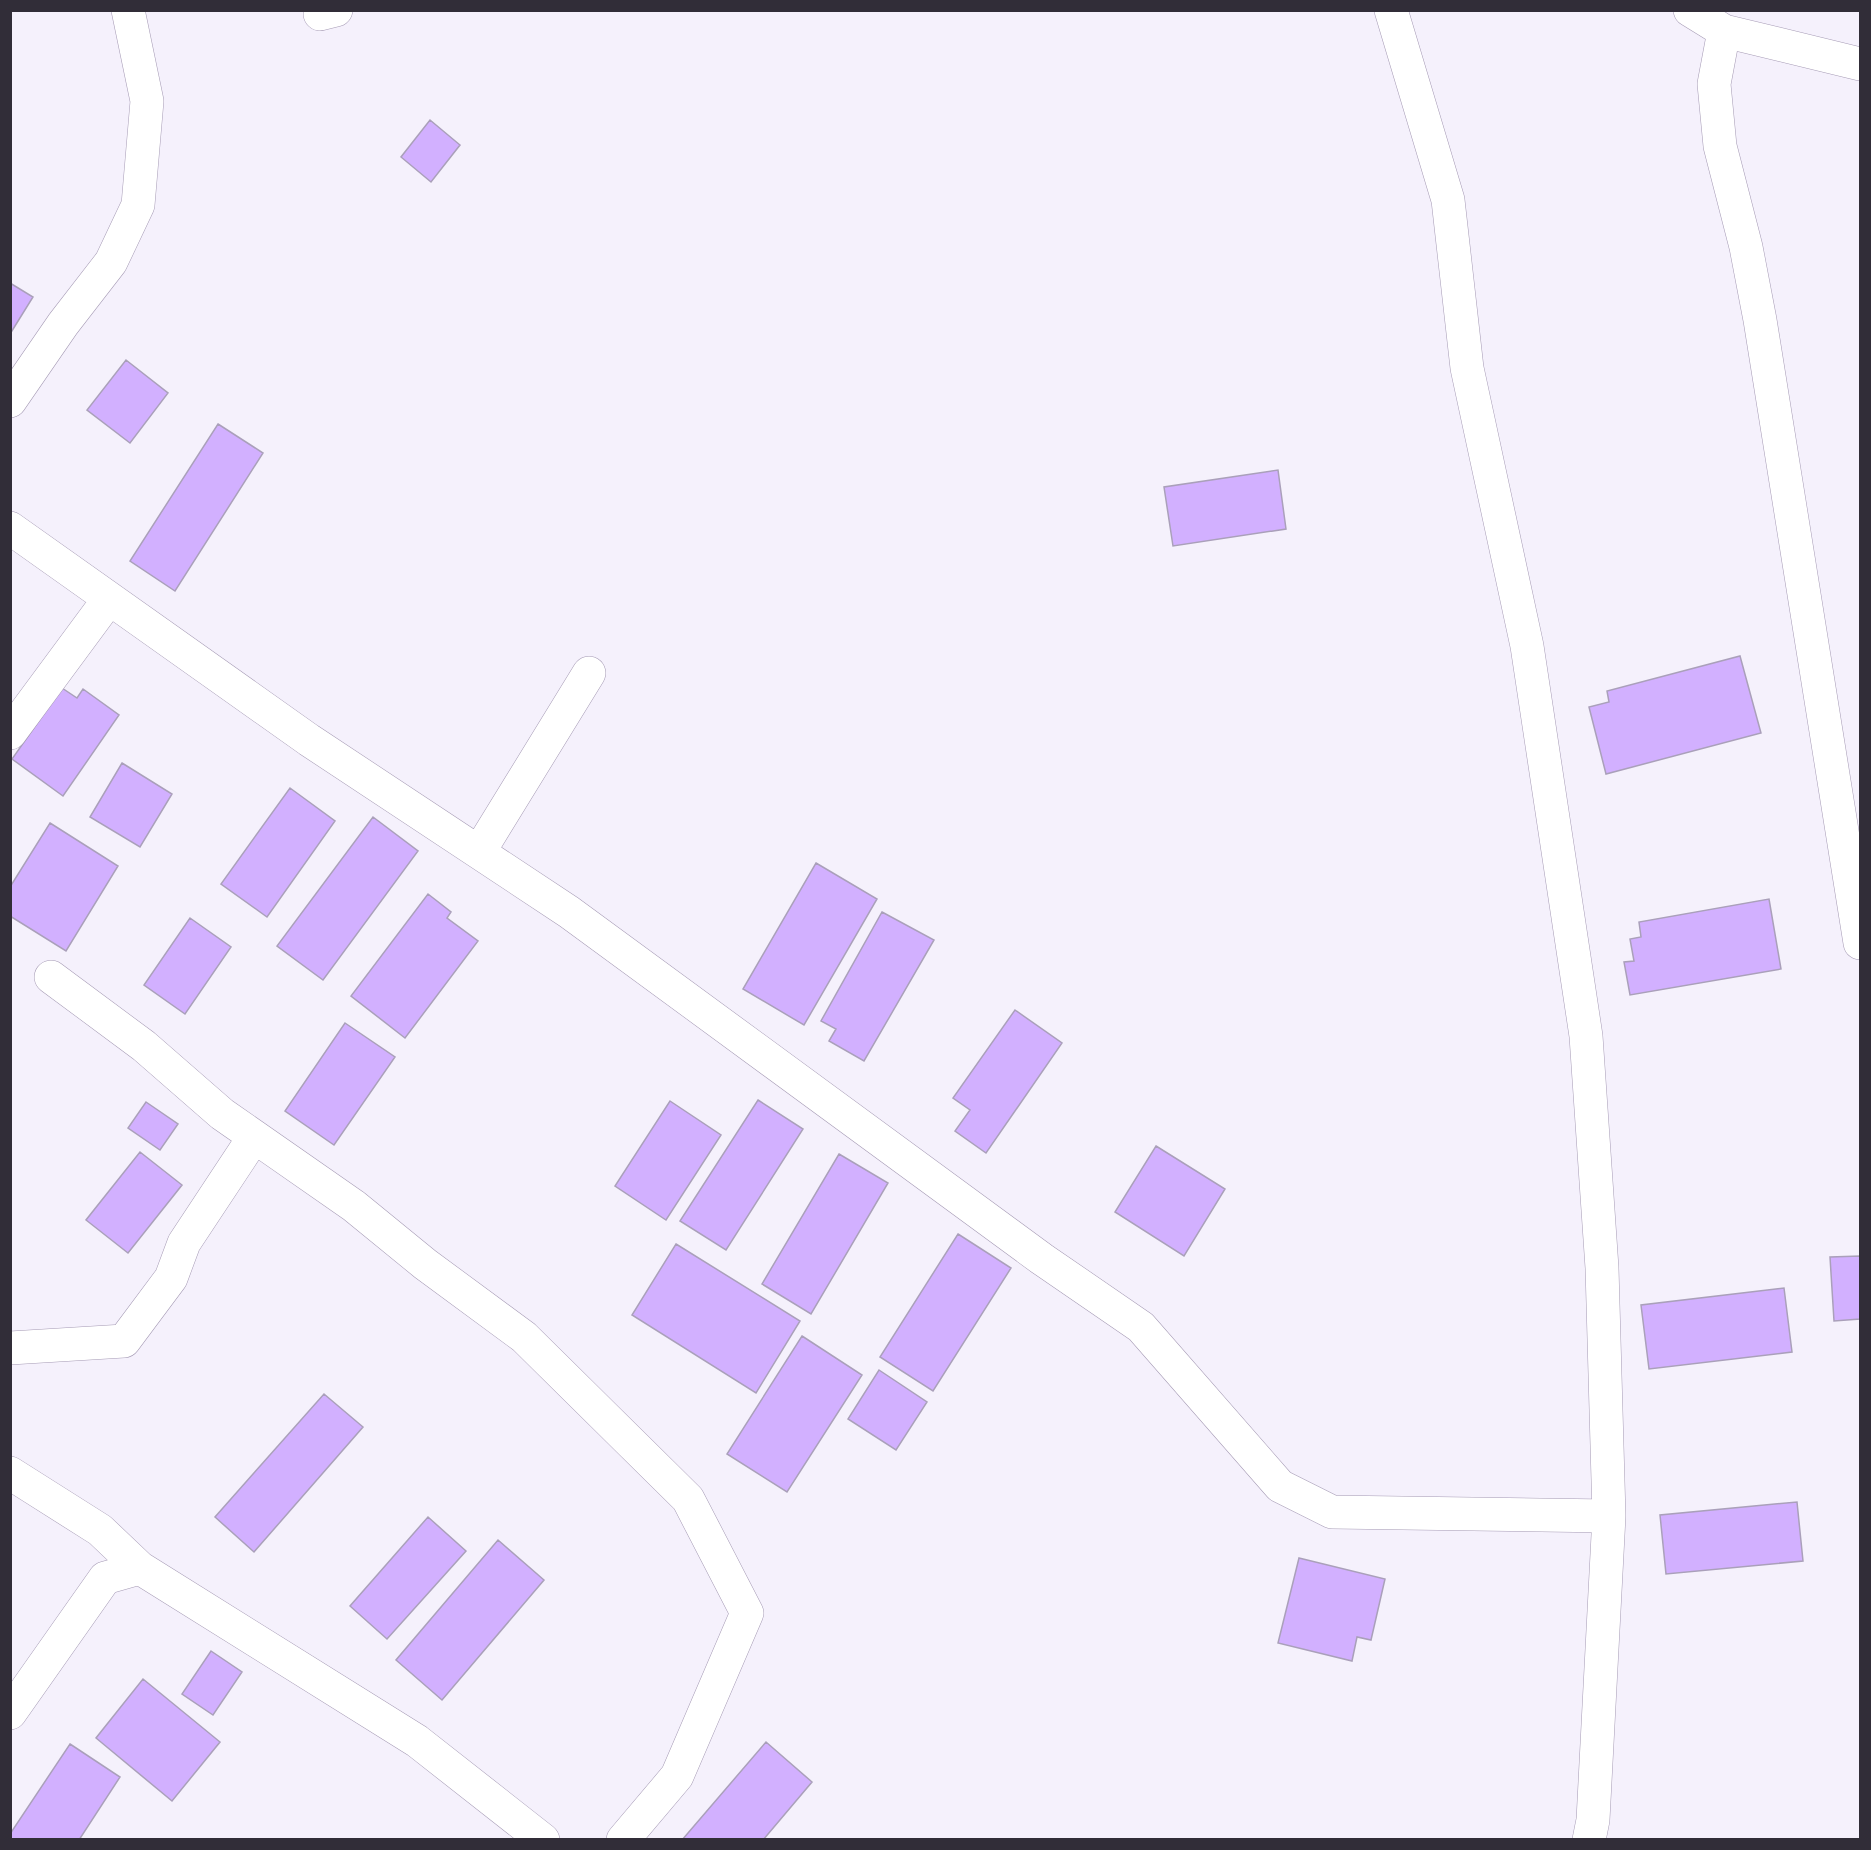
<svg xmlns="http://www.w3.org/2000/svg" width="1871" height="1850" viewBox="0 0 1871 1850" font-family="Rubik,sans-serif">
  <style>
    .building { fill: #d2b0ff; stroke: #aaa0ba; stroke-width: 1.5 }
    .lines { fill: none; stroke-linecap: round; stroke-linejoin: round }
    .street-casing { stroke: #a69bb5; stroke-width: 34 }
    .street { stroke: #fff; stroke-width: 33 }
  </style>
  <rect width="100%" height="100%" fill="#f5f1fc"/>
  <path class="building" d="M430 120 460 145 431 182 401 157Z
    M10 283 33 297 10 334Z
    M126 360 168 393 130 443 87 410Z
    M218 424 263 453 175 591 130 561Z
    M1278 470 1286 529 1173 546 1164 487Z
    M1740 656 1761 733 1606 774 1589 707 1609 702 1607 691Z
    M62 688 77 698 83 689 119 715 63 796 12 759Z
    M122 763 172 794 140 847 90 817Z
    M290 788 335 821 267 917 221 884Z
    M373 817 418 851 323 980 277 946Z
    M50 823 118 866 66 951 10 916V887Z
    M816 863 877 899 804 1025 743 989Z
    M428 894 451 912 447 918 478 941 405 1038 351 996Z
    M1769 899 1781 969 1630 995 1624 962 1634 961 1630 939 1641 937 1639 922Z
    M882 912 934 940 864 1061 829 1041 836 1029 821 1021Z
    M190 918 231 947 185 1014 144 985Z
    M1015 1010 1062 1043 986 1153 955 1131 970 1110 953 1098Z
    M345 1023 395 1057 334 1145 285 1111Z
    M758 1100 803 1129 726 1250 680 1221Z
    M670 1101 721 1135 666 1220 615 1186Z
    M146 1102 178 1124 160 1150 128 1128Z
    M1156 1146 1225 1189 1184 1256 1115 1212Z
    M140 1152 182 1185 128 1253 86 1220Z
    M839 1154 888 1183 811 1314 762 1284Z
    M958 1234 1011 1268 933 1391 880 1357Z
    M676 1244 800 1321 756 1393 632 1315Z
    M1860 1256V1319L1834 1321 1830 1257Z
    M1784 1288 1792 1352 1649 1369 1641 1305Z
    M802 1336 862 1375 787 1492 727 1454Z
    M879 1370 927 1402 896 1450 848 1419Z
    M324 1394 363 1427 254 1552 215 1517Z
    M1797 1502 1803 1561 1666 1574 1660 1515Z
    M428 1517 466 1551 387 1639 350 1606Z
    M498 1540 544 1580 442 1700 396 1660Z
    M1299 1558 1385 1579 1371 1640 1357 1637 1352 1661 1278 1643Z
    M211 1651 242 1672 213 1715 182 1694Z
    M143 1679 220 1742 172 1801 96 1738Z
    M766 1742 812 1782 763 1840H682Z
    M70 1744 120 1777 79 1840H10V1834Z"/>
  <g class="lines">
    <g class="street-casing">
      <path id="street" d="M1391 10 1448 200 1467 368 1527 646 1586 1036 1602 1268 1609 1516 1593 1820 1589 1840
        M1690 10 1724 31 1860 64
        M320 14 336 10
        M1724 31 1714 84 1720 146 1746 247 1760 320 1860 943
        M10 401 63 324 111 262 138 205 147 101 128 10
        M10 528 309 740 569 912 1042 1259 1141 1327 1280 1486 1332 1512 1609 1516
        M10 733 109 599
        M479 852 589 673
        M51 977 144 1046 222 1114 354 1206 425 1264 524 1337 688 1499 747 1613 677 1776 623 1840
        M10 1348 124 1341 171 1278 184 1243 254 1137
        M10 1473 100 1530 140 1568 417 1741 543 1840
        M10 1713 105 1578 140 1568"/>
    </g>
    <use href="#street" class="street"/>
  </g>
  <rect width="1871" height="1850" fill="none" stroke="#312d38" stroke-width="24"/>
</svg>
